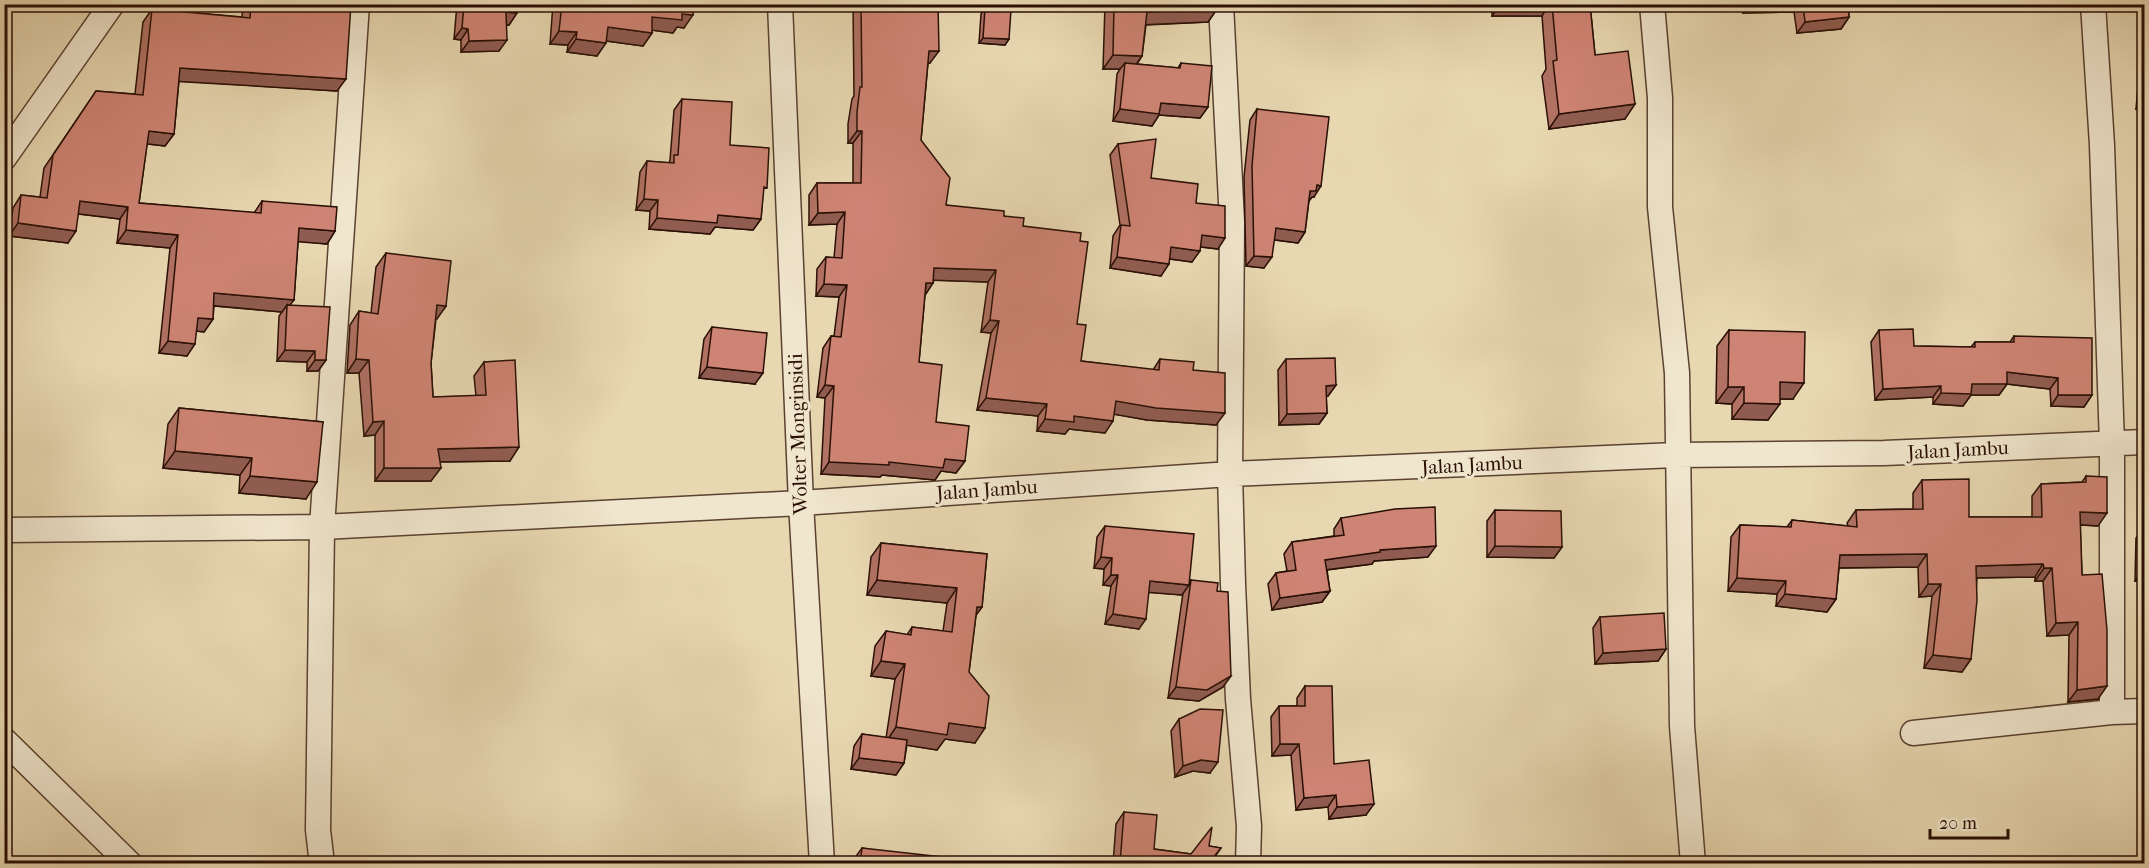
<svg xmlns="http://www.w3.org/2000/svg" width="2149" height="868" viewBox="0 0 2149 868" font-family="'IM FELL French Canon',serif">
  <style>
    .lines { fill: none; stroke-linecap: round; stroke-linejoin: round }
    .street-casing { stroke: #5a4130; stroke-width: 27 }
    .street { stroke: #f0e6cd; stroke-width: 24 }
    .wall { fill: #b17264; stroke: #2a0f05; stroke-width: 1.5 }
    .shaded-wall { fill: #905c51; stroke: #2a0f05; stroke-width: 1.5 }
    .building { fill: #ce8474; stroke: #2a0f05; stroke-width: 1.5 }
    .labels { text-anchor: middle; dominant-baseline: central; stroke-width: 6; stroke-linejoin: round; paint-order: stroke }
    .street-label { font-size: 20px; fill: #2a0f05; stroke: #f0e6cd }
  </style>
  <rect width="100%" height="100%" fill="#e8d8b2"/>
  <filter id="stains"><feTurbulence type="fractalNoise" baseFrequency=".00333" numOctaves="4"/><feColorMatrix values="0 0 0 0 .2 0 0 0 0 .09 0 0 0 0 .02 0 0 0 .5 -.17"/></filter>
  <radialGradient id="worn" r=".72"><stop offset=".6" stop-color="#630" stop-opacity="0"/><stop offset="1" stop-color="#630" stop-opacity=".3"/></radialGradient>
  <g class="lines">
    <g class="street-casing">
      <path id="street" d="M780 4 801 503 822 864
        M1221 4 1232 222 1230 474 1233 584 1238 699 1249 826 1248 864
        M1652 4 1660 98V207L1677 373 1682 726 1693 864
        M2093 4 2102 145 2112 445V712
        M4 158 112 4
        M4 530 322 527 801 503 1230 474 1676 455 1884 453 2144 442
        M1913 733 2112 712 2144 711
        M4 740 130 864
        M322 864 318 830 322 527 357 4"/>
    </g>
    <use href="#street" class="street"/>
  </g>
  <path class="wall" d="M243 4H351L337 91 179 81 174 134 165 146 147 144 139 203 254 213 262 201 335 231 327 244 298 241 294 300 289 305 326 360 318 371H307V362L277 361 279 316 282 312 214 306 213 319 204 332 196 331 187 356 159 353 170 248 117 243 120 219 78 214 68 243 9 236 13 208 21 195 40 197 44 168 96 91 135 94 143 22 152 9 242 17Z
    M457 4H518L517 13 509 25 506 24 499 51 461 52V40L454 39Z
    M553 4H694L684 28 677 27 673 33 652 30V33L643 46 606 41 597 56 567 52 568 45 550 44Z
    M853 4H982L938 7 930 63H928L921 140 946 205 1004 216 1023 226 1080 241 1077 324 1081 361 1153 370 1160 359 1193 370 1216 425 1147 420 1114 414 1105 433 1069 429 1065 434 1037 431 1038 416 977 410 991 333 981 332 988 282 934 280 933 283 925 295 919 362 936 422 965 461 956 473 941 471 935 480 882 475 880 477 821 474 825 398 817 397 823 348 831 336H834L839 297 816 296 817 269 826 257 834 258 837 224 809 225V195L817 183H853V143H848V124L852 99 854 96Z
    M1105 4H1217V9L1208 22 1146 25 1142 56 1137 64 1178 68 1181 63 1208 107 1200 118 1159 115 1152 126 1113 121 1117 74 1120 69H1103Z
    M1492 4H1590L1595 55 1625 119 1549 129 1542 76 1546 69 1542 16H1492Z
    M1742 4H1848L1849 17 1841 29 1797 33 1794 12 1743 13Z
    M985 8 1009 39 1005 45 979 43 981 14Z
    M2145 25V51H2143Z
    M2145 76V109H2136L2138 86Z
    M682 99 730 145 763 192 761 219 753 230 715 227 710 234 649 229 650 211 636 210 640 172 647 161 669 163 670 160 674 110Z
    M1257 109 1314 197H1312L1309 201 1305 232 1298 243 1274 240 1264 268 1246 266 1244 177 1250 120Z
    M1118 144 1151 178 1196 203 1218 249 1200 247 1192 262 1169 259 1161 276 1110 268 1113 236 1120 225 1110 155Z
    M386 253 446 306 436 319 431 363 433 397 476 396 474 376 484 362 510 461 440 462 431 481H375V435L364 436 359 373H347L350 325 359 311 371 313 376 267Z
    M712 327 755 384 699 378 704 339Z
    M1729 330 1793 399H1780L1768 420 1732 419V404L1716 403 1717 346Z
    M1879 330 1914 346 1971 347 1975 342H2010L2014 336 2092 395 2084 407 2051 406 2050 389 2007 384 1999 395H1971L1963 406 1933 404V397L1875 400 1871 342Z
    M1286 359 1336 385 1328 396H1326L1327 413 1319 424 1279 425 1278 370Z
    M179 408 323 422 306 499 239 493 240 475 163 468 168 424Z
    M2086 476 2098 526 2080 525 2082 575 2098 699 2068 702 2069 635 2047 636 2043 581H2035V577L1977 578 1971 659 1962 672 1924 668 1932 596 1919 597 1918 567 1839 568 1836 599 1827 612 1776 606 1777 594 1728 591 1731 537 1740 525 1787 527 1792 520 1848 526 1847 523 1856 510 1913 509V493L1922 480 1969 517H2032V496L2041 484 2082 482Z
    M1495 510 1562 547 1554 558 1487 557V521Z
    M1341 518 1428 557 1374 561 1372 564 1327 570 1330 591 1322 602 1272 610 1268 584 1276 573 1287 571 1284 554 1292 542 1334 536V529Z
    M1105 526 1189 583 1191 580 1217 591 1223 687 1199 701 1168 698 1183 593 1182 595 1149 592 1139 629 1105 624 1111 586 1103 585 1104 569 1094 568 1097 537Z
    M2144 527 2145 581H2135L2136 538Z
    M881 543 987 554 982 607 976 615 969 672 975 743 945 739 937 750 907 745 904 763 896 775 851 769 854 746 862 734 886 738 895 679 871 676 875 646 886 631 907 635 912 627 943 631 947 603 867 595 871 557Z
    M1600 617 1666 649 1658 661 1595 664 1593 628Z
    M1305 686 1334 764 1366 815 1329 819 1328 807 1296 810 1291 755 1272 756 1271 717 1279 706H1297V698Z
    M1179 719 1210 773 1193 771 1175 777 1171 731Z
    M1124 812 1154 849 1191 854 1209 846 1221 848 1210 864H1113L1116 824Z
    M862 848 950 864H854V859Z"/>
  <path class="shaded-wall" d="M932 4H982L930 8Z
    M1500 4H1549L1542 16H1492Z
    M1749 4H1800L1794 12 1743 13Z
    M1217 9 1208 22 1138 25 1147 12Z
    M506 12 517 13 509 25 498 24Z
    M682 14 693 15 684 28 677 27 673 33 643 29 652 17Z
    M1849 17 1841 29 1797 33 1805 22Z
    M608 27 652 33 643 46 599 40Z
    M462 28 468 29 461 40 454 39Z
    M559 31 577 32 568 45 550 44Z
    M983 38 1009 39 1005 45 979 43Z
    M576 39 606 43 597 56 567 52Z
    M507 40 499 51 461 52 469 41Z
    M929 51H939L930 63H921Z
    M1113 55 1142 56 1132 70 1125 63 1120 69H1103Z
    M180 68 346 79 337 91 171 81Z
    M2143 99H2145V109H2136Z
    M1161 103 1208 107 1200 118 1159 115 1152 126 1113 121 1120 109Z
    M1635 104 1625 119 1549 129 1559 114Z
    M149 131 174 134 165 146 140 143Z
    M857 131H862L853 143H848Z
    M1317 185 1321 186 1314 197H1312L1308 202 1310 191Z
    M644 199 658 200 650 211 636 210Z
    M80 201 128 207 120 219 71 213Z
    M845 212 837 224 809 225 818 213Z
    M718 215 761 219 753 230 715 227 710 234 649 229 657 218Z
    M18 223 76 231 68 243 9 236Z
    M299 228 335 231 327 244 290 241Z
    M1276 228 1305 232 1298 243 1268 239Z
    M126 230 178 235 170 248 117 243Z
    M1202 235 1225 238 1218 249 1194 246Z
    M1171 247 1200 251 1192 262 1163 258Z
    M1254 256 1272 257 1264 268 1246 266Z
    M1117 257 1169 264 1161 276 1110 268Z
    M934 268 996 270 988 282 926 280Z
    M926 283H933L925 295Z
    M824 284 847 285 839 297 816 296Z
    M214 293 294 300 287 309V305L282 312 206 305Z
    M437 305 446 306 437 319H428Z
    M198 318 213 319 204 332 189 330Z
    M990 320 999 321 991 333 981 332Z
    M168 341 195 344 187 356 159 353Z
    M285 350 315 351 307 362 277 361Z
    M356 359 369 360 359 373H347Z
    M315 360H326L318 371H307Z
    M707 367 763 373 755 384 699 378Z
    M2007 372 2058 378 2050 389 2007 384 1999 395H1971L1963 406 1933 404 1941 393Z
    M1780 382 1804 383 1793 399H1769Z
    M825 385 834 386 825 398 817 397Z
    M1336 385 1328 396 1318 397 1326 386Z
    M1941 386 1933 397 1875 400 1883 389Z
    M1728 387H1744L1732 404 1716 403Z
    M2058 395H2092L2084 407 2051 406Z
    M986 398 1047 404 1038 416 977 410Z
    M1116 401 1225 413 1216 425 1147 420 1107 413Z
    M1744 403 1780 404 1768 420 1732 419Z
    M1327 413 1319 424 1279 425 1287 414Z
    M1074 416 1113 421 1105 433 1069 429 1065 434 1037 431 1045 419Z
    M384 421 375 435 364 436 373 422Z
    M519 447 510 461 429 462 438 449Z
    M175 451 252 458 240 475 163 468Z
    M945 459 965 461 956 473 941 471 935 480 882 475 880 477 821 474 829 462H889Z
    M384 468H441L431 481H375Z
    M250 476 317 482 306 499 239 493Z
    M2080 512 2107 513 2098 526 2071 524Z
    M1436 546 1428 557 1374 561 1372 564 1317 571 1325 560 1380 550Z
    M1495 546 1562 547 1554 558 1487 557Z
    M1927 554 1918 567 1831 568 1840 555Z
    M1101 557 1112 558 1104 569 1094 568Z
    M2043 564 2035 577 1967 578 1976 566Z
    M2044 568H2052L2043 581H2035Z
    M2143 569H2145V581H2135Z
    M1111 575H1118L1111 586 1103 585Z
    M1737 578 1786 581 1777 594 1728 591Z
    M877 580 957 588 947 603 867 595Z
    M1150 581 1189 585 1182 595 1143 592Z
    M1928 584H1941L1932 596 1919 597Z
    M1330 591 1322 602 1272 610 1280 598Z
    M1785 594 1836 599 1827 612 1776 606Z
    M977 607H982L971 622Z
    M1113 614 1146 619 1139 629 1105 624Z
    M2078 622 2069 635 2047 636 2056 623Z
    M1666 649 1658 661 1595 664 1603 653Z
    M1933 655 1971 659 1962 672 1924 668Z
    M881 661 905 664 895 679 871 676Z
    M1231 676 1223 687 1199 701 1168 698 1176 687Z
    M2107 686 2098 699 2068 702 2077 690Z
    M949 723 985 728 975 743 945 739 937 750 886 742 896 727Z
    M1280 744H1299L1291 755 1272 756Z
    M859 758 904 763 896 775 851 769Z
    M1201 760 1218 762 1210 773 1193 771 1175 777 1183 766Z
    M1336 795 1328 807 1296 810 1304 798Z
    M1374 804 1366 815 1329 819 1337 807Z"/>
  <path class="building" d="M251 4H351L346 79 180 68 174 134 149 131 139 203 261 213 262 201 337 207 335 231 299 228 294 300 214 293 213 319 198 318 195 344 168 341 178 235 126 230 128 207 80 201 76 231 18 223 21 195 47 198 53 155 96 91 143 95 152 9 250 18Z
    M464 4H518L517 13 506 12 507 40 469 41 468 29 462 28Z
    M562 4H694L693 15 682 14V20L652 17V33L608 27 606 43 576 39 577 32 559 31Z
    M861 4H938L939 51H929L921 140 950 178 946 205 1004 211V216L1024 218 1023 226 1081 233 1080 241 1088 242 1077 324 1086 325 1081 361 1159 370 1160 359 1194 362 1193 370 1225 373V413L1156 408 1116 401 1113 421 1074 416V422L1045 419 1047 404 986 398 999 321 990 320 996 270 934 268 933 283H926L919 362 942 365 936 422 969 426 965 461 945 459 943 468 889 462V465L829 462 834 386 825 385 831 336 841 337 847 285 824 284 826 257 842 258 845 212 818 213 817 183H861L862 131H857V112L860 87H862Z
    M1114 4H1217V9L1147 12 1142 56 1113 55Z
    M1552 4H1590L1595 55 1628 51 1635 104 1559 114 1553 61 1557 60Z
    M1803 4H1848L1849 17 1805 22Z
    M985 8 1011 10 1009 39 983 38Z
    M1125 63 1180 68 1181 63 1212 66 1208 107 1161 103 1159 114 1120 109Z
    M2145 80V99H2143Z
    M682 99 732 102 730 145 769 148 767 188 764 187 761 219 718 215 717 223 657 218 658 200 644 199 647 161 674 163V155H678Z
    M1257 109 1329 117 1321 186 1317 185 1316 191H1310L1305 232 1276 228 1272 257 1254 256 1252 166Z
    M1156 139 1151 178 1198 184 1196 203 1225 206V238L1202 235 1200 251 1171 247 1169 264 1117 257 1121 225 1130 226 1118 144Z
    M386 253 451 261 446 306 437 305 431 363 433 397 486 395 484 362 515 360 519 447 438 449 441 468H384V421L373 422 369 360 356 359 359 311 378 314Z
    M287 305 330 307 326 360H315V351L285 350Z
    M712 327 767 333 763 373 707 367Z
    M1913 329 1914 346 1975 347V342H2014V336L2092 338V395H2058V378L2007 372V384H1972L1971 394 1941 393V386L1883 389 1879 330Z
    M1729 330 1805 332 1804 383 1780 382V404L1744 403V387H1728Z
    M1335 358 1336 385 1326 386 1327 413 1287 414 1286 359Z
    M179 408 323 422 317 482 250 476 252 458 175 451Z
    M2086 476 2107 477V513L2080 512 2082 575 2102 574 2107 630V686L2077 690 2078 622 2056 623 2052 568H2044L2043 564 1976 566 1977 600 1971 659 1933 655 1941 584H1928L1927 554 1840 555 1836 599 1785 594 1786 581 1737 578 1740 525 1791 527 1792 520 1857 527 1856 510 1923 509 1922 480 1969 479V517H2042L2041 484 2086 482Z
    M1435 507 1436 546 1380 550V552L1325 560 1330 591 1280 598 1276 573 1296 570 1292 542 1344 535 1341 518 1395 509Z
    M1495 510 1561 511 1562 547 1495 546Z
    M1105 526 1194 534 1189 585 1150 581 1146 619 1113 614 1118 575H1111L1112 558 1101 557Z
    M2144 527H2145V569H2143Z
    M881 543 987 554 982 607H977L969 672 989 696 985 728 949 723 947 735 896 727 905 664 881 661 886 631 911 635 912 627 952 632 957 588 877 580Z
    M1191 580 1218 583 1217 591 1228 592 1231 676 1207 690 1176 687Z
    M1664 613 1666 649 1603 653 1600 617Z
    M1305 686H1332L1334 764 1369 760 1374 804 1337 807 1336 795 1304 798 1299 744H1280L1279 706H1305Z
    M1200 709 1223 710 1218 762 1201 760 1183 766 1179 719Z
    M862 734 907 740 904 763 859 758Z
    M1124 812 1157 815 1154 849 1191 854 1212 827 1209 846 1221 848 1208 864H1120Z
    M862 848 951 858 950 864H860Z"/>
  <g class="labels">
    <g class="street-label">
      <text transform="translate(798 434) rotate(-92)">Wolter Monginsidi</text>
      <text transform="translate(1958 450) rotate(-3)">Jalan Jambu</text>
      <text transform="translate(1472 465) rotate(-3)">Jalan Jambu</text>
      <text transform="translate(987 490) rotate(-4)">Jalan Jambu</text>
    </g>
  </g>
  <rect width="2149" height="868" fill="none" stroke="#e8d8b2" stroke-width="24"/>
  <rect x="6" y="6" width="2137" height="856" fill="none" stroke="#2a0f05" stroke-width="3"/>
  <rect x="12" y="12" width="2125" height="844" fill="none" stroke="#2a0f05" stroke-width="1.5"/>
  <path d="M1930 829v9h78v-9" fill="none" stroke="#2a0f05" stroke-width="3"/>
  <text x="1939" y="829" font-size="18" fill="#2a0f05" stroke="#f0e6cd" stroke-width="4.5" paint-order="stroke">20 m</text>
  <rect width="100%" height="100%" filter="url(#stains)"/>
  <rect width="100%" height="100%" fill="url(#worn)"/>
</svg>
